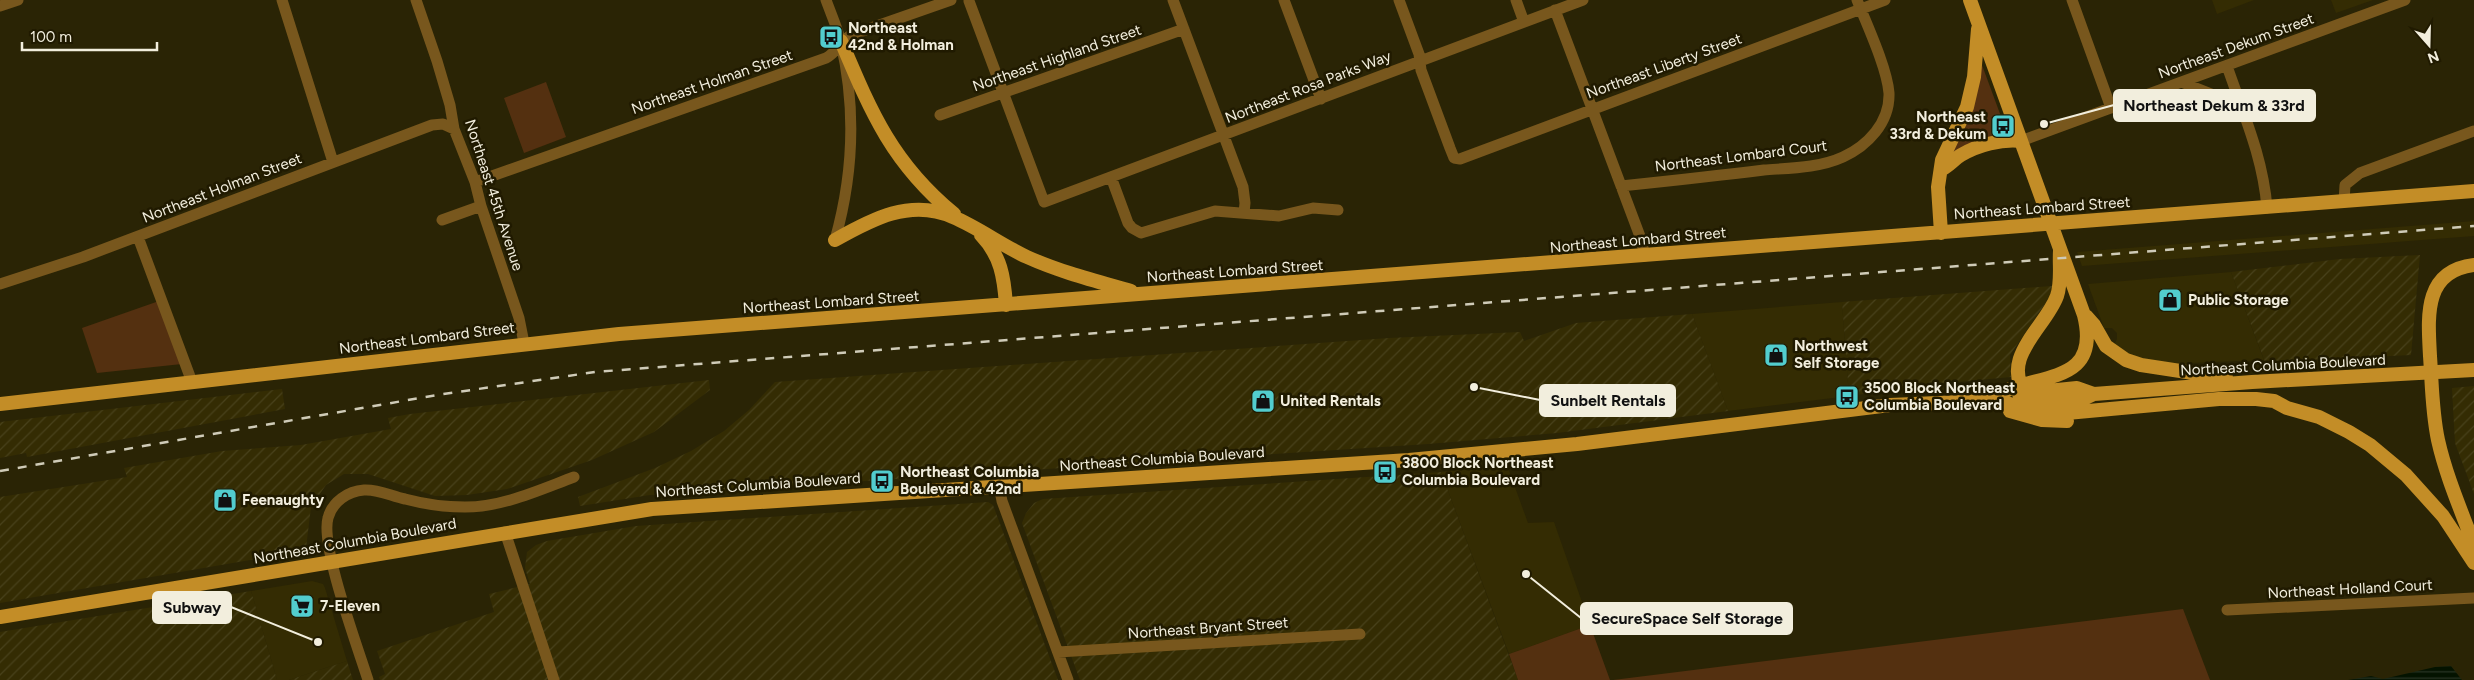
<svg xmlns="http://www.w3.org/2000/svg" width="2474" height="680" viewBox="0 0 2474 680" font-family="Figtree,sans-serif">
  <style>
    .built { fill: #342c03 }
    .industrial { fill: url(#industrial-furrows) }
    .green { fill: #543010 }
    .water { fill: url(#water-rules) }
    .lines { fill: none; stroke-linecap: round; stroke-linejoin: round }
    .minor { stroke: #78571d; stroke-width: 11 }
    .major { stroke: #c38d27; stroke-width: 14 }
    .rail { stroke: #cfcbb8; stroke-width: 2.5; stroke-dasharray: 9 9; stroke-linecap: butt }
    .labels { text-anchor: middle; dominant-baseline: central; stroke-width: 5; stroke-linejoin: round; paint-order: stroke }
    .poi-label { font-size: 15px; font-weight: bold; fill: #f2eedd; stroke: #201a00; text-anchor: start }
    .street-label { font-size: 15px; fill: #f2eedd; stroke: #201a00 }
    .leader { fill: none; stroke: #f2eedd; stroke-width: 2 }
    .callout-dot { fill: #f2eedd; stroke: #201a00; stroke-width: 2 }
    .callout { fill: #f2eedd; stroke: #f2eedd; stroke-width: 2 }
    .callout-label { font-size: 16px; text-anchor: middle; font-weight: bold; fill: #111 }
  </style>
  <defs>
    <pattern id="industrial-furrows" width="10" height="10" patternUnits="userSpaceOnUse" patternTransform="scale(1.25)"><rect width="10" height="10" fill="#342c03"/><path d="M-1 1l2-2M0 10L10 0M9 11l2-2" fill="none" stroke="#48411b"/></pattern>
    <pattern id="water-rules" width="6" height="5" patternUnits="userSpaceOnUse" patternTransform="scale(1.25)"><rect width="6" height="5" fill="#041300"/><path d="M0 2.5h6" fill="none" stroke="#293625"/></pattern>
  </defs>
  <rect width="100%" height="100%" fill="#2a2405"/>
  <path class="built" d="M2212 0H2254L2217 14Z
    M2331 0H2373L2336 13Z
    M2474 221V236L2082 266 2077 252Z
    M2231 272 2264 360 2191 363 2187 366 2135 357 2114 345 2117 339V333L2112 328H2104L2088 284Z
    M1842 302 1849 396 1728 411 1692 314Z
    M1507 465 1528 523 1554 522 1590 625 1509 654 1441 472Z
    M312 581 323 584 325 588 347 661 289 680H277L251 591Z"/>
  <path class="industrial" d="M2420 255 2411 355 2265 362 2231 272 2340 259Z
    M2052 286 2051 295 2010 355 2011 377 1926 385 1849 396 1842 302Z
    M1692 314 1728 411 1557 433 1428 444 650 495 580 506 578 497 655 468 691 451 724 431 749 410 775 382 1389 338 1520 332 1524 341 1576 323Z
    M709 380 710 390 654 432 592 460 507 489 467 495 435 496 368 474H344L326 485 311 507 306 548 303 551 0 603V497L127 477 124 468 222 451 301 445 391 429 388 418 410 414Z
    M2474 386V494L2455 443 2452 388Z
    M282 389 285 409 27 457 26 453 0 458V422Z
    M1441 472 1518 680H1080L1022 523 1026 513 1034 503 1043 499Z
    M988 502 993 505 1058 680H380L379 677 385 674 377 651 494 612 489 594 530 584 525 568 527 552 536 545 547 541 636 526Z
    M251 591 277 680H0V632Z
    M347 661 353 680H289Z"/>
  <path class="green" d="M1982 65 2006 130 2004 134 1948 160Z
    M546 82 566 137 524 153 504 98Z
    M159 301 182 364 97 373 82 328Z
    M2183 609 2210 680H1613Z
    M1590 625 1610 680H1518L1509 654Z"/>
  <path class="water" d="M2451 666 2462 680H2348L2371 676 2383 679 2435 667Z"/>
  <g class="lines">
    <path class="minor" d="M282 0 333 162
      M416 0 437 61 450 105 454 129 475 182 481 206 519 318 524 343
      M826 0C831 14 838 29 841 43 856 108 853 176 835 240
      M1173 0 1243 187 1245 203 1244 213
      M1284 0 1321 99
      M1399 0 1419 54 1421 70 1450 148 1454 158 1460 159 1885 0
      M1516 0 1524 22
      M2072 0 2111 108
      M969 1 1044 202 1583 0
      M0 6 18 0
      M1555 10 1641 239 1645 256
      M2227 66C2243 113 2263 157 2267 208
      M2181 82 2219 97 2244 115
      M940 115 1184 29
      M2021 141 2405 0
      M1111 177 1128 223 1132 228 1141 233 1215 211 1279 216 1313 208 1338 210
      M475 182 826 58C836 53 841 41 851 35L951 0
      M1621 186C1669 181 1716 176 1764 170 1790 168 1819 168 1843 157 1867 146 1890 123 1889 93 1887 68 1867 25 1857 0
      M2344 202 2345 185 2360 173 2474 131
      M442 220 481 206
      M138 237 192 382
      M0 284 83 257 432 125 443 124 454 129
      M999 486 1002 501 1068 680
      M505 532 554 680
      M2227 610 2474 598
      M1058 652 1360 634
      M368 680C358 648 320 546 328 518 332 502 348 491 364 490 378 489 391 496 405 499 424 504 445 507 465 507 503 507 539 490 574 477"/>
    <path class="major" d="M1970 0 2084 315C2098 372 2061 374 2018 386 2007 389 1997 396 1987 401
      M841 41C871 112 892 163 954 214
      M1942 169C1950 165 1954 159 1961 155 1978 145 2001 139 2021 141
      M1941 233 1938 187 1942 160 1967 107 1974 77 1978 29
      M981 235C1001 256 1004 277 1006 305
      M835 240C872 219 911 198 953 217 979 228 1001 245 1027 257 1060 272 1096 281 1131 291
      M2060 251C2059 266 2062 281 2057 296 2046 327 1998 359 2027 395 2037 408 2050 412 2067 413L2219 399H2256L2274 401 2287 408 2319 417 2349 432 2370 445 2406 475 2443 516 2474 563
      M2474 265C2423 271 2428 317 2430 356 2432 384 2432 412 2438 440 2446 476 2461 510 2474 545
      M2086 316 2094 325 2106 346 2126 360 2141 365 2226 378
      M2019 394 2077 388 2094 394
      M0 404 619 334 2474 191
      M2010 411 2042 420 2067 421
      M0 617 652 509 1409 460 1577 444 1890 405 1986 401 2002 402 2022 407 2077 402 2094 394 2252 382 2474 370"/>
    <path class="rail" d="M0 471 437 395 595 372 2474 226"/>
  </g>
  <defs>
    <g id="bus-square" transform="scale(1.25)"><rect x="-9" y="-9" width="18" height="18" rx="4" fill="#52cdce" stroke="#201a00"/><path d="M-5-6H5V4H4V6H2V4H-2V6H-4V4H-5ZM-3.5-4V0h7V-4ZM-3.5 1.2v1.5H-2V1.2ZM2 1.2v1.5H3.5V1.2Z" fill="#111"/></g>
    <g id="shop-square" transform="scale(1.25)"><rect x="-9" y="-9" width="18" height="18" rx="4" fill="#52cdce" stroke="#201a00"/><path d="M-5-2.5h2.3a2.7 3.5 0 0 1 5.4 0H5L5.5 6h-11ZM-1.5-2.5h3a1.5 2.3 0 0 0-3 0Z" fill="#111"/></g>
    <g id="supermarket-square" transform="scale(1.25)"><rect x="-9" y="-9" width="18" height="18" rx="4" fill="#52cdce" stroke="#201a00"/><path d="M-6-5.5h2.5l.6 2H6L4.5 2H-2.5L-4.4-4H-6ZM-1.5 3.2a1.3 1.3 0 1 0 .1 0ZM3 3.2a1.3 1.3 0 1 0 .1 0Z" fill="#111"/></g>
  </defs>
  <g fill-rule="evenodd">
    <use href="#bus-square" x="831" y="37"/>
    <use href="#bus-square" x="2003" y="126"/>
    <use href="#shop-square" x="2170" y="300"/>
    <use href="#shop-square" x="1776" y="355"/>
    <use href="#bus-square" x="1847" y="397"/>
    <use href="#shop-square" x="1263" y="401"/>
    <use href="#bus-square" x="1385" y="472"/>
    <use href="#bus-square" x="882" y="481"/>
    <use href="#shop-square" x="225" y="500"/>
    <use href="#supermarket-square" x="302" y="606"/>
  </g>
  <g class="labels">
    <g class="poi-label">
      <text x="848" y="28">Northeast<tspan x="848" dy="17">42nd &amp; Holman</tspan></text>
      <text x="1986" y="117" text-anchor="end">Northeast<tspan x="1986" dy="17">33rd &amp; Dekum</tspan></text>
      <text x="2188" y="300">Public Storage</text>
      <text x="1794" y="346">Northwest<tspan x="1794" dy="17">Self Storage</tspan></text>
      <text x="1864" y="388">3500 Block Northeast<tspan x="1864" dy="17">Columbia Boulevard</tspan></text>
      <text x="1280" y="401">United Rentals</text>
      <text x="1402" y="463">3800 Block Northeast<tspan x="1402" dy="17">Columbia Boulevard</tspan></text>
      <text x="900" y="472">Northeast Columbia<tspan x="900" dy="17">Boulevard &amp; 42nd</tspan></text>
      <text x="242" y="500">Feenaughty</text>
      <text x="320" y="606">7-Eleven</text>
    </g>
    <g class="street-label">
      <text transform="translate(2236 46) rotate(-20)">Northeast Dekum Street</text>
      <text transform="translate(1057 58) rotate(-19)">Northeast Highland Street</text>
      <text transform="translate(1664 66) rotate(-20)">Northeast Liberty Street</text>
      <text transform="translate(712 82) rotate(-19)">Northeast Holman Street</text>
      <text transform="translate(1308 87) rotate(-21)">Northeast Rosa Parks Way</text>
      <text transform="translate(1741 156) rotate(-7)">Northeast Lombard Court</text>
      <text transform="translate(222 188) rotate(-21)">Northeast Holman Street</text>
      <text transform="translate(494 195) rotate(72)">Northeast 45th Avenue</text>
      <text transform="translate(2042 208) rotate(-4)">Northeast Lombard Street</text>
      <text transform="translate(1638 240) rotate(-5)">Northeast Lombard Street</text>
      <text transform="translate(1235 271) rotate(-4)">Northeast Lombard Street</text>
      <text transform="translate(831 302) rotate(-4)">Northeast Lombard Street</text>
      <text transform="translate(427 338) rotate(-7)">Northeast Lombard Street</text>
      <text transform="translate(2283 365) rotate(-3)">Northeast Columbia Boulevard</text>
      <text transform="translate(1162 459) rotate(-4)">Northeast Columbia Boulevard</text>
      <text transform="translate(758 485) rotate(-4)">Northeast Columbia Boulevard</text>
      <text transform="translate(355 541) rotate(-10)">Northeast Columbia Boulevard</text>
      <text transform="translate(2350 589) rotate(-3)">Northeast Holland Court</text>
      <text transform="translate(1208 628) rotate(-4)">Northeast Bryant Street</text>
    </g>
  </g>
  <path class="leader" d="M2044 124L2114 105M1474 387L1540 400M318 642L231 607M1526 574L1581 618"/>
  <g class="callout-dot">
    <circle cx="2044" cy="124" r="5"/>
    <circle cx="1474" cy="387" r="5"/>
    <circle cx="318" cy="642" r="5"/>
    <circle cx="1526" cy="574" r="5"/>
  </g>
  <g class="callout">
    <rect x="2114" y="90" width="201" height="31" rx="5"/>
    <rect x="1540" y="385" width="135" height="31" rx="5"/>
    <rect x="153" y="592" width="78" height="31" rx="5"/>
    <rect x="1581" y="603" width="211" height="31" rx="5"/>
  </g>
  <g class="callout-label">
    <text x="2214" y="111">Northeast Dekum &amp; 33rd</text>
    <text x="1608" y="406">Sunbelt Rentals</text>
    <text x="192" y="613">Subway</text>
    <text x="1687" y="624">SecureSpace Self Storage</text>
  </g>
  <g transform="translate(2429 45) rotate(160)" stroke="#201a00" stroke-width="4" paint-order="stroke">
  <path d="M0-4L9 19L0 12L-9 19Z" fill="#f2eedd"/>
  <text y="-8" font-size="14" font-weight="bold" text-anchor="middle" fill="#f2eedd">N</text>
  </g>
  <path d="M22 42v8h135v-8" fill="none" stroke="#f2eedd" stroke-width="2.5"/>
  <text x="30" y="42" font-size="15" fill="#f2eedd" stroke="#201a00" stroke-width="4" paint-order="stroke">100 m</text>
</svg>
